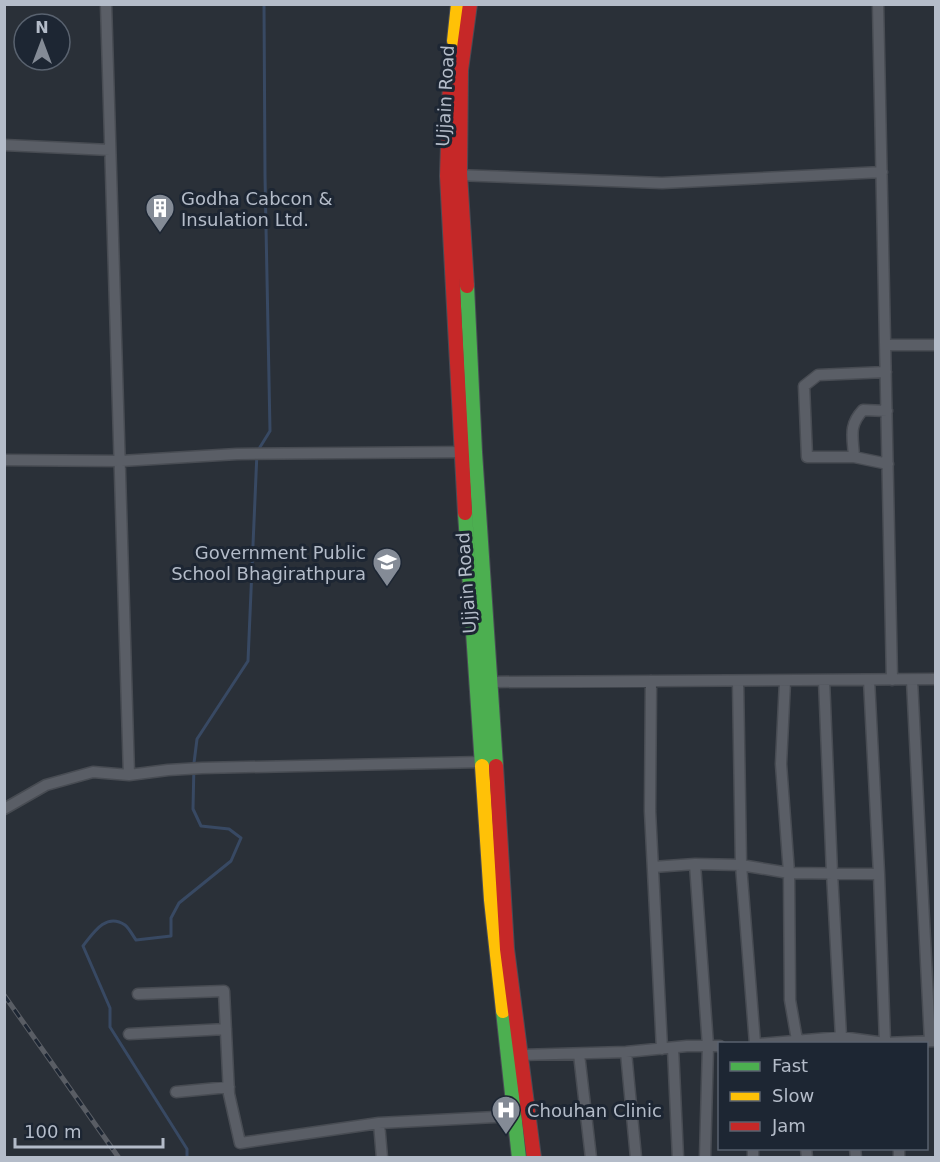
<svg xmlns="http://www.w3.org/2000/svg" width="940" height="1162" viewBox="0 0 940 1162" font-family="'DejaVu Sans',sans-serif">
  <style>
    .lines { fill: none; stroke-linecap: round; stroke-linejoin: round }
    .stream { stroke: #384963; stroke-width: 3 }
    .street-casing { stroke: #484c53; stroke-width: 13 }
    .fast-casing { stroke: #484c55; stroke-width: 16 }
    .slow-casing { stroke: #484c55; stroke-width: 16 }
    .jam-casing { stroke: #484c55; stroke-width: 16 }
    .street { stroke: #5a5e66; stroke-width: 10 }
    .fast { stroke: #4caf50; stroke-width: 14 }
    .slow { stroke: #ffc107; stroke-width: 14 }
    .jam { stroke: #c62828; stroke-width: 14 }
    .rail-casing { stroke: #595d64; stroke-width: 5 }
    .rail { stroke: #1d2633; stroke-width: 3; stroke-dasharray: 9; stroke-linecap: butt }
    .labels { text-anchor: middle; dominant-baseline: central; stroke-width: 6; stroke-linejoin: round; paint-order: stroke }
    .street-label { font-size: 18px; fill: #b4bcc9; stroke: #1d2633 }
    .poi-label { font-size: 18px; fill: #b4bcc9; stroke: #1d2633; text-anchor: start }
  </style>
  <rect width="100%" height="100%" fill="#2a3038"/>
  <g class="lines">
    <path class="stream" d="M187 1158V1149L110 1027V1008L83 946C93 933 106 912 125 925 129 928 133 936 136 940L171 936V918L179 903 231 861 241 838 229 829 201 826 193 809 194 763 197 739 248 661 257 452 270 431 265 176 264 4"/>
    <g class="street-casing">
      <path id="street" d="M106 4 129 775
        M878 4 892 680
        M4 145 110 150
        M456 175 662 183 882 172
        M885 345H936
        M886 372 818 375 804 386 807 457H854L888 464
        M854 457C853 437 848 426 863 410L887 411
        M4 460 121 461 237 454 466 452
        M824 680 832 873 841 1037
        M869 680 879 874 885 1043
        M912 680 930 1041
        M651 681 650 811 662 1049
        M738 681 741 865 755 1044
        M785 681 781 764 789 873 790 1000 797 1040
        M491 682 936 679
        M4 809 46 785 93 772 129 775 168 770 202 768 482 762
        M695 864 708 1046 705 1158
        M653 867 695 864 741 865 789 873 879 874
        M138 994 224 991 229 1094 240 1143 379 1123 515 1116
        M129 1034 226 1029
        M759 1044 841 1037 885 1043 935 1041
        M673 1048 678 1158
        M626 1052 636 1158
        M579 1054 591 1158
        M520 1055 626 1052 687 1046H720
        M176 1092 229 1087
        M379 1123 382 1158
        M806 1148 807 1158
        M855 1148 856 1158
        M753 1158V1148
        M899 1158V1148"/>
    </g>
    <g class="fast-casing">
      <path id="fast" d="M467 286 475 452 496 766
        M465 513 482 766
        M503 1011 519 1158"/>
    </g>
    <g class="slow-casing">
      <path id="slow" d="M454 41 458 4
        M482 766 491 900 503 1011"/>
    </g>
    <g class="jam-casing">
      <path id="jam" d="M450 78 447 176 465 513
        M467 286 460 174 461 70 470 4
        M496 766 507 949 534 1158"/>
    </g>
    <use href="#street" class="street"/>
    <use href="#fast" class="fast"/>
    <use href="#slow" class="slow"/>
    <use href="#jam" class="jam"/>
    <g class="rail-casing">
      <path id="rail" d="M4 995 119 1158"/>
    </g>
    <use href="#rail" class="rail"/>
  </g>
  <defs>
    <g id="building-pin" transform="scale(1.5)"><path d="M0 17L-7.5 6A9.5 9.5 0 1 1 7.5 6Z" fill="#848b96" stroke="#1d2633"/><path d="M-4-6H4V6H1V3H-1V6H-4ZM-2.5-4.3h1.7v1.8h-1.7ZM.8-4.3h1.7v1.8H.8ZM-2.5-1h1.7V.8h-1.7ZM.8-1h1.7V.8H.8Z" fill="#fff"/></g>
    <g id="school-pin" transform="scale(1.5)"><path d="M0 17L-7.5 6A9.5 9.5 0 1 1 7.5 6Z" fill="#848b96" stroke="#1d2633"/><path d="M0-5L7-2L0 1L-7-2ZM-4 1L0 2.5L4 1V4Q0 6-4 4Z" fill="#fff"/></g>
    <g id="hospital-pin" transform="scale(1.5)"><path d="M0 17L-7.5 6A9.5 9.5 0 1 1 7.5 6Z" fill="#848b96" stroke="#1d2633"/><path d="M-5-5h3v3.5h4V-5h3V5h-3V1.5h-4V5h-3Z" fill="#fff"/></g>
  </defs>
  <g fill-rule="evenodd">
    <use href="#building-pin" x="160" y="208"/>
    <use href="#school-pin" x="387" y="562"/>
    <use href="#hospital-pin" x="506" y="1110"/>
  </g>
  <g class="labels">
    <g class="street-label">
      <text transform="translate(445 96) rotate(-87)">Ujjain Road</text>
      <text transform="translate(466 583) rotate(-94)">Ujjain Road</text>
    </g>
    <g class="poi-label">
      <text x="181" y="198">Godha Cabcon &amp;<tspan x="181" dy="21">Insulation Ltd.</tspan></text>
      <text x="366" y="552" text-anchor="end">Government Public<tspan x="366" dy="21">School Bhagirathpura</tspan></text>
      <text x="527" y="1110">Chouhan Clinic</text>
    </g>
  </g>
  <rect width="940" height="1162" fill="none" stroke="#b4bcc9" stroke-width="12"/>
  <rect x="718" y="1042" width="210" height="108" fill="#1d2633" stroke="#59626f" stroke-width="1.5"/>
  <rect x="730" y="1062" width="30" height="9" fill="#4caf50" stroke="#59626f" stroke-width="1.5"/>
  <text x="772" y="1072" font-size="18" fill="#b4bcc9">Fast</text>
  <rect x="730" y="1092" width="30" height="9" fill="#ffc107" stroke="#59626f" stroke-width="1.5"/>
  <text x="772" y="1102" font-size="18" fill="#b4bcc9">Slow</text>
  <rect x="730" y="1122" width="30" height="9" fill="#c62828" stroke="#59626f" stroke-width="1.5"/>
  <text x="772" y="1132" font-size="18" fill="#b4bcc9">Jam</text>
  <g transform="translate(42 42)"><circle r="28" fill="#1d2633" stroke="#59626f" stroke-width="1.5"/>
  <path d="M0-4.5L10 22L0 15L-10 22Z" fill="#848b96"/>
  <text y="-9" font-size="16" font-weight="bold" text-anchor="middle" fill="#b4bcc9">N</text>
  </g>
  <path d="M15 1138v9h148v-9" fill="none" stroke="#b4bcc9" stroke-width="3"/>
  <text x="24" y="1138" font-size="18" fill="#b4bcc9" stroke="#1d2633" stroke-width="4.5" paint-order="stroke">100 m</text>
</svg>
